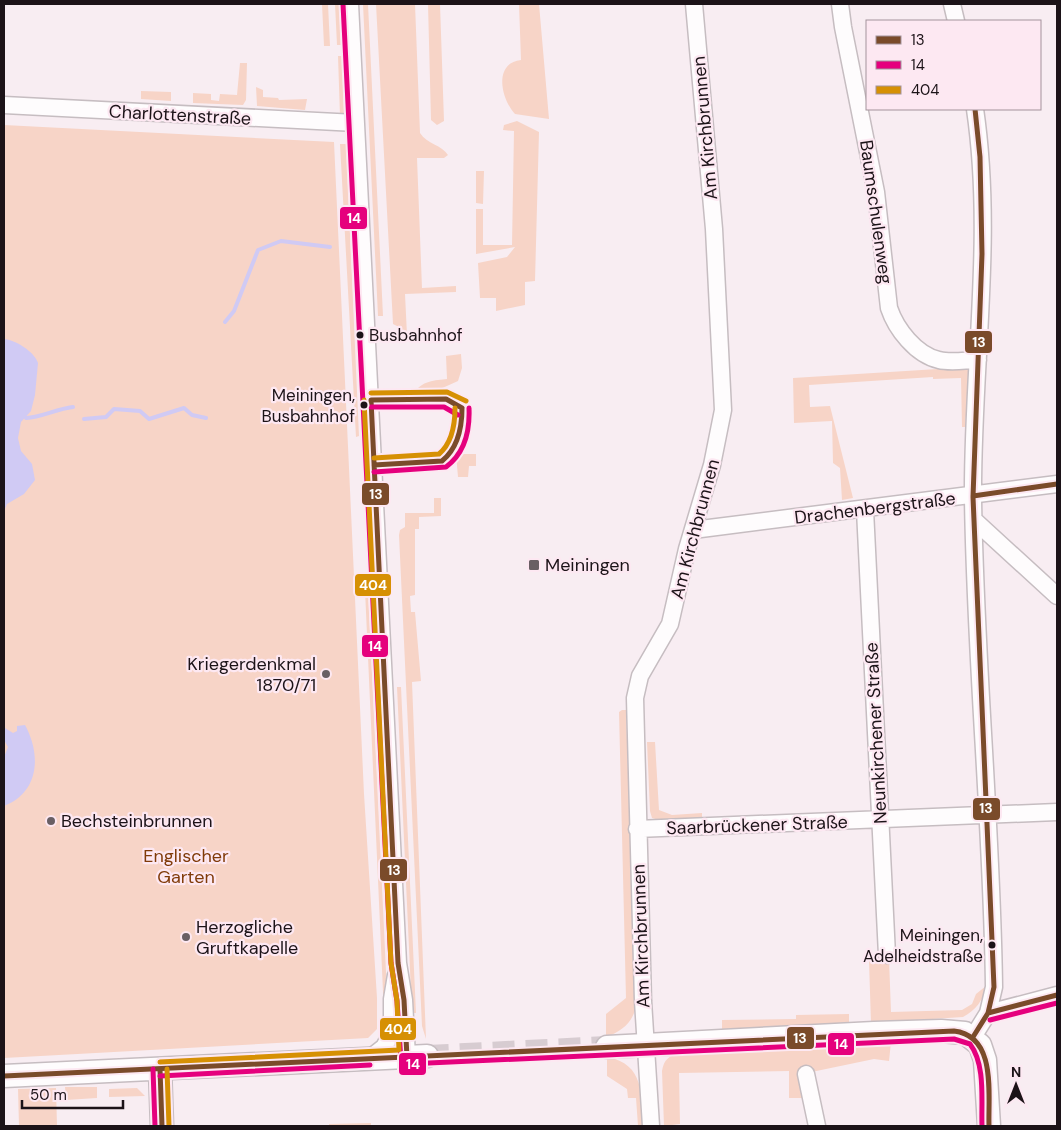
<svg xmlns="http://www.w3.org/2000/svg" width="1061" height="1130" viewBox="0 0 1061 1130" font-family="'DM Sans',sans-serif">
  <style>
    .green { fill: #f7d4c7 }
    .water { fill: #d0caf4 }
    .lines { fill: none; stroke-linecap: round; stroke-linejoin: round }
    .stream { stroke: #d0caf4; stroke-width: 4 }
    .secondary-tunnel { stroke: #d7ccd1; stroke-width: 22; stroke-dasharray: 22 11; stroke-linecap: butt }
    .minor-casing { stroke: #c6bdc1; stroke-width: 19 }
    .secondary-casing { stroke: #c6bdc1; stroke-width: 25 }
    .minor { stroke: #fefcfd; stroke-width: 16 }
    .secondary { stroke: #fefcfd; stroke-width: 22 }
    .bus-1-casing { stroke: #fde8f2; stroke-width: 9 }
    .bus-2-casing { stroke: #fde8f2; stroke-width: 9 }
    .bus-3-casing { stroke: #fde8f2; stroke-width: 9 }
    .bus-1 { stroke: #7a4b2a; stroke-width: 5 }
    .bus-2 { stroke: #e5007d; stroke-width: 5 }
    .bus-3 { stroke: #d69004; stroke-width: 5 }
    .bus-dot { fill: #1c1318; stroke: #fde8f2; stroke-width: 2 }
    .poi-dot { fill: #695f64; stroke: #fde8f2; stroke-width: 2 }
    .labels { text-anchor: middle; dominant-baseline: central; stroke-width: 4.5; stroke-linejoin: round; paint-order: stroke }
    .bus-label { font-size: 17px; fill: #1c1318; stroke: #fde8f2; text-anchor: end }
    .street-label { font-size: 18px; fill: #1c1318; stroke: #fde8f2 }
    .poi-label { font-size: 18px; fill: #1c1318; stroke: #fde8f2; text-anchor: start }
    .park-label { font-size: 18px; fill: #803b09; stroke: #fde8f2 }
    .line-badge { stroke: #fde8f2; stroke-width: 2 }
    .badge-label { font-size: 14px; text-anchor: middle; font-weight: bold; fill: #fff }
  </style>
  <rect width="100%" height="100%" fill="#f8edf2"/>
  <path class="green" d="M322 4H328L330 46H324Z
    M335 4H339L341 45H337Z
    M363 4H368L383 316H378Z
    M376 4H415L420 133C427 144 442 145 448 155L444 158H417L422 288 456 286V292L405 294 407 335 400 336 399 327 393 324Z
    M428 4H440L444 121 437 125 431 120Z
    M519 4H539L549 119 515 114C501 99 493 63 521 60Z
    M338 56H342L344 116H340Z
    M240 63H247L246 100 243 105 193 103V93L211 94V100L219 101 220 94 237 95Z
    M256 87 263 90V97L278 98 279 100 307 99 305 110 257 106Z
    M141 91 171 92V101L141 99Z
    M517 121 539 132 535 281 525 282V305L496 311V298H480L478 263 507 257 515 247 476 254V209H483V245H512L514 131 503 130 504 125Z
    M4 125 334 142 364 794 377 998V1029L368 1038 4 1058Z
    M340 144H346L359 436 356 437Z
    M476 171H484L483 204 476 203Z
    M461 354 462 368 458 381 438 390 415 393C420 381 436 380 447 379L446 356Z
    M970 367 965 427H962L961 378 933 379V377L809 385 810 407 830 406 853 498 842 500 840 468 833 463 832 421 794 423 793 378Z
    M456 454H476V466H469L468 477H458Z
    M434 498H441V516L419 517V529H415V595L410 596 411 612H415L421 681 412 682 426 1039 422 1026 399 535 400 530 405 527V513H434Z
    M365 590H368L388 1014H384Z
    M397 687H401L416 1013H412Z
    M622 710H626L636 1007C632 1023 622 1031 606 1037V1014L626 998 619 712Z
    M647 742H655L659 810 672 815 702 813V819L662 821 652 818 650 811Z
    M889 959 891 1012 962 1010 972 1004 976 994 986 986C983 1001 976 1010 963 1017L871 1023 869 961Z
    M849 1014V1025L722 1031V1020L796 1019V1015Z
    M891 1042 889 1061 874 1059 802 1074V1098H789V1071L679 1073 680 1124 664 1126 662 1071C664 1059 669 1056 680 1053Z
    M607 1057C645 1064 641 1095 643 1126H638L636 1098H628L627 1089 607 1076Z
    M65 1087H97V1098L66 1100Z
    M56 1088 57 1126H19L18 1089Z
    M137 1088 145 1096 109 1097V1089Z
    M371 1123V1126H329V1124Z"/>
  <path class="water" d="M4 339C15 340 34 351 38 363L35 395 31 411 21 422 18 438 21 451 32 464 35 480 24 494 7 504 4 511Z
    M4 723 5 728 13 733 17 731V726L25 725C41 754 40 792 4 806V757L8 747 4 740Z"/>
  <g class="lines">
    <path class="stream" d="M225 322 234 311 258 250 281 241 330 247
      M26 418C42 417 56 409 73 407
      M84 419 106 417 114 409 140 411 149 419 184 408 192 415 206 418"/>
    <path class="secondary-tunnel" d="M427 1056 607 1047"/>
    <g class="minor-casing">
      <path id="minor" d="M350 4 398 963 404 1000 407 1057
        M840 4 843 27 876 192 889 308C896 329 916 355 939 360 951 363 966 360 978 360
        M952 4 956 21
        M4 105 356 123
        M865 510 887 955
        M974 520 1057 596
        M693 530 1057 484
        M637 829 1057 812
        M988 1013 1057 995
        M973 1037 988 1013 994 987C992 824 975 660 973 497 972 367 994 238 975 109
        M370 1058 384 1047 392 1032V999L396 975
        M806 1074 817 1126
        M651 1126 643 1001 635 698 640 676 670 624 687 549 712 465 723 410 714 229 694 4"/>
    </g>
    <g class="secondary-casing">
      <path id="secondary" d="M607 1047 874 1033 941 1031 965 1033 980 1045 985 1060 989 1126
        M160 1069 162 1126
        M4 1076 427 1056"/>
    </g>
    <use href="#minor" class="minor"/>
    <use href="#secondary" class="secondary"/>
    <g class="bus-1-casing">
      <path id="bus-1" d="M374 465 442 461C458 448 462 428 462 408
        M973 496 1057 484
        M988 1013 1057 995
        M973 1037 988 1013 994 987 973 497 982 254 980 157 975 109
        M407 1057 404 1000 398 963 371 400 446 399 462 408
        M160 1069 162 1126
        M4 1076 954 1031C997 1036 988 1094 989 1126"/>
    </g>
    <g class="bus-2-casing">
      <path id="bus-2" d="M343 4 391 963 397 1001 401 1061 407 1064 954 1039 970 1044C986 1065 981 1102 982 1126
        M371 407H444L458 415
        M374 472 446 467C465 453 470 431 469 408
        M990 1020 1057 1003
        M153 1069 155 1126
        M160 1076 370 1065"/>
    </g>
    <g class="bus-3-casing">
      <path id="bus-3" d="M371 393 447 392 466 401
        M374 458 439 454C452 443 455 424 455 408
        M160 1062 399 1050 397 1001 391 963 364 400
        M167 1069 169 1126"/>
    </g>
    <use href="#bus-1" class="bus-1"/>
    <use href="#bus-2" class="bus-2"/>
    <use href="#bus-3" class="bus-3"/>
  </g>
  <g class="bus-dot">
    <circle cx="360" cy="335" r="4.5"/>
    <circle cx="364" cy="405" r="4.5"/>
    <circle cx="992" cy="945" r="4.5"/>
  </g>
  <g class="poi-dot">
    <rect x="528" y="559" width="12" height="12" rx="2.5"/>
    <circle cx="326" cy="674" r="5"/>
    <circle cx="51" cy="821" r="5"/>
    <circle cx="186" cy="937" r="5"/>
  </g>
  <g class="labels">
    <g class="bus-label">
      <text x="369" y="335" text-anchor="start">Busbahnhof</text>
      <text x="355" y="395">Meiningen,<tspan x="355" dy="21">Busbahnhof</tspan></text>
      <text x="983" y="935">Meiningen,<tspan x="983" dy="21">Adelheidstraße</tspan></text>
    </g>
    <g class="street-label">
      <text transform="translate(180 115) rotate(3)">Charlottenstraße</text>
      <text transform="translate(705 128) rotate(-95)">Am Kirchbrunnen</text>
      <text transform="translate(876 212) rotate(82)">Baumschulenweg</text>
      <text transform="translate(875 508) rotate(-7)">Drachenbergstraße</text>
      <text transform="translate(695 529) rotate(-75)">Am Kirchbrunnen</text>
      <text transform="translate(876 733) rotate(-93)">Neunkirchener Straße</text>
      <text transform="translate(757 825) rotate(-2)">Saarbrückener Straße</text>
      <text transform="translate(641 936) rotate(-92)">Am Kirchbrunnen</text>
    </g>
    <g class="poi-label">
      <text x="545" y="565">Meiningen</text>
      <text x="316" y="664" text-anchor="end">Kriegerdenkmal<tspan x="316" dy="21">1870/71</tspan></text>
      <text x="61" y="821">Bechsteinbrunnen</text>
      <text x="196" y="927">Herzogliche<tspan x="196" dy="21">Gruftkapelle</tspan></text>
    </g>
    <g class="park-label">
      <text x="186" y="856">Englischer<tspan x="186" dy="21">Garten</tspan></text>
    </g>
  </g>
  <g class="line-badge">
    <rect x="339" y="206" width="29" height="24" rx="5" fill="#e5007d"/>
    <rect x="964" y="330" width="29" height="24" rx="5" fill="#7a4b2a"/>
    <rect x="361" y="482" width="29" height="24" rx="5" fill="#7a4b2a"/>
    <rect x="354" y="573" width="38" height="24" rx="5" fill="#d69004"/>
    <rect x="361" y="634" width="28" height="24" rx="5" fill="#e5007d"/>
    <rect x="972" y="797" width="29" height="24" rx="5" fill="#7a4b2a"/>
    <rect x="379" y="858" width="29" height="24" rx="5" fill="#7a4b2a"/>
    <rect x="379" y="1017" width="38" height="24" rx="5" fill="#d69004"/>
    <rect x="786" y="1026" width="29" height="24" rx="5" fill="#7a4b2a"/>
    <rect x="827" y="1032" width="28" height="24" rx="5" fill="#e5007d"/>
    <rect x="398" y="1052" width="29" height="24" rx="5" fill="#e5007d"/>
  </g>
  <g class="badge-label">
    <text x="354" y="223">14</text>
    <text x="979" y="347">13</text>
    <text x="376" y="499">13</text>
    <text x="373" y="590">404</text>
    <text x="375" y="651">14</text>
    <text x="986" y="813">13</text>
    <text x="394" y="875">13</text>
    <text x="398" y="1034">404</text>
    <text x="800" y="1043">13</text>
    <text x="841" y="1049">14</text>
    <text x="413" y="1069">14</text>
  </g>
  <rect width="1061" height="1130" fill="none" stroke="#1c1318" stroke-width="10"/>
  <rect x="866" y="20" width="175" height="90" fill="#fde8f2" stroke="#a3939b"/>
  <rect x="876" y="36" width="25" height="8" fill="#7a4b2a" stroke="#a3939b"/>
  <text x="911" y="45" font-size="15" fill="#1c1318">13</text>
  <rect x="876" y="61" width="25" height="8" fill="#e5007d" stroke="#a3939b"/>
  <text x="911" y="70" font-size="15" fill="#1c1318">14</text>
  <rect x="876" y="86" width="25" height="8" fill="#d69004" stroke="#a3939b"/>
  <text x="911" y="95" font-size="15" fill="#1c1318">404</text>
  <g transform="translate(1016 1085)" stroke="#fde8f2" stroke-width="4" paint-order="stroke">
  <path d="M0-4L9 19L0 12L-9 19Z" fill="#1c1318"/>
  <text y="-8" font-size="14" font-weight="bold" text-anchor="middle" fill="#1c1318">N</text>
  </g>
  <path d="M22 1100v8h101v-8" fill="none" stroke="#1c1318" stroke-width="2.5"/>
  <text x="30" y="1100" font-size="15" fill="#1c1318" stroke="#fde8f2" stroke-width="4" paint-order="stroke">50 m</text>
</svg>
